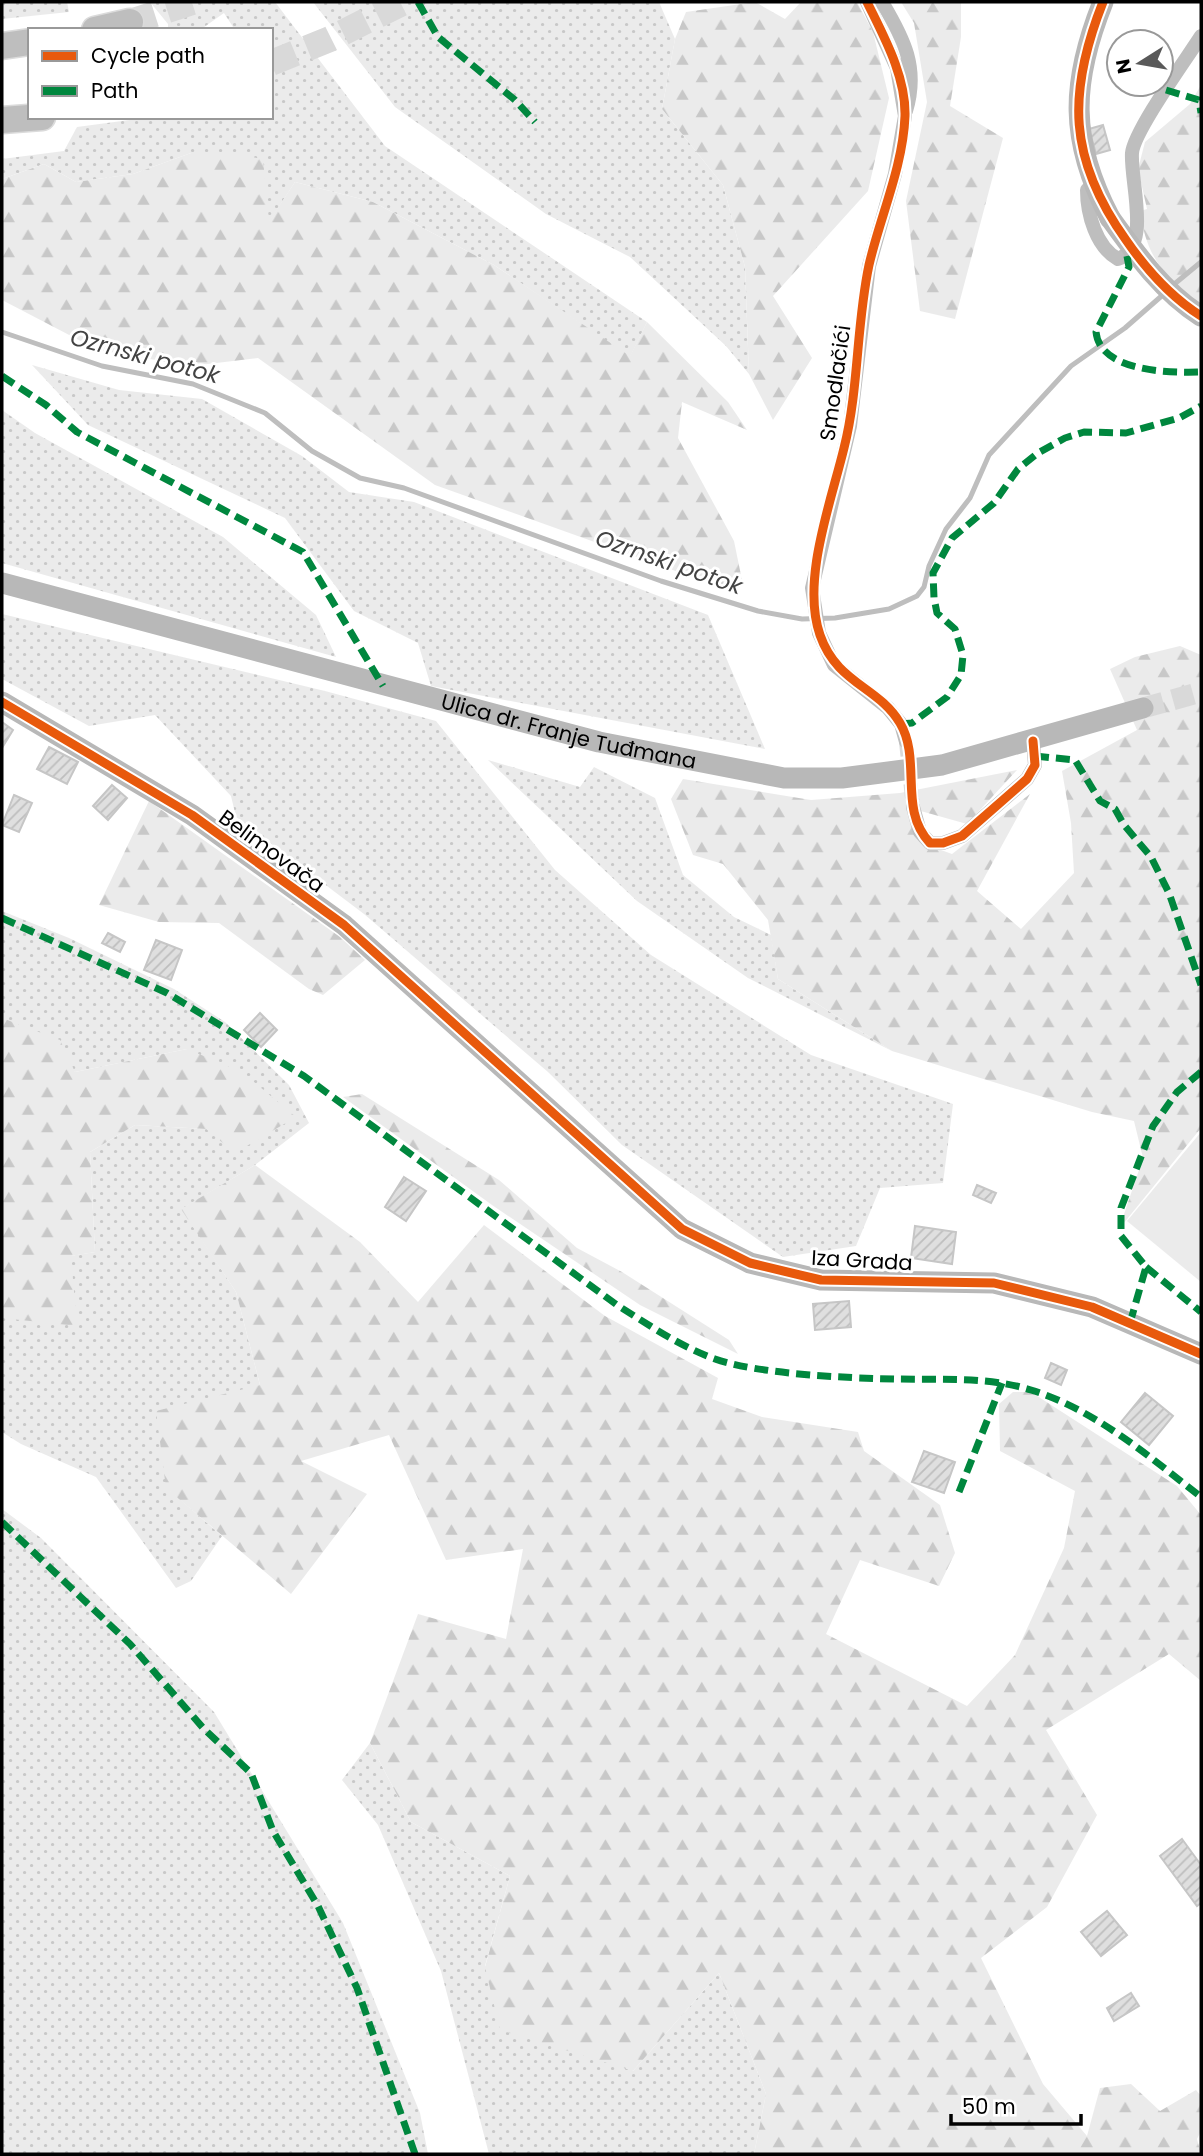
<svg xmlns="http://www.w3.org/2000/svg" width="1203" height="2156" viewBox="0 0 1203 2156" font-family="Poppins,sans-serif">
  <style>
    .grass { fill: url(#grass-dots) }
    .forest { fill: url(#forest-firs) }
    .pitch { fill: #ebebeb }
    .lines { fill: none; stroke-linecap: round; stroke-linejoin: round }
    .stream { stroke: #bebebe; stroke-width: 5 }
    .building { fill: url(#building-hatch); stroke: #c6c6c6; stroke-width: 2 }
    .street-tunnel { stroke: #d9d9d9; stroke-width: 14; stroke-dasharray: 14 7; stroke-linecap: butt }
    .secondary-tunnel { stroke: #d9d9d9; stroke-width: 21; stroke-dasharray: 21 10; stroke-linecap: butt }
    .highway-tunnel { stroke: #d9d9d9; stroke-width: 26; stroke-dasharray: 26 13; stroke-linecap: butt }
    .highway-casing { stroke: #dbdbdb; stroke-width: 29 }
    .street { stroke: #bebebe; stroke-width: 14 }
    .secondary { stroke: #b8b8b8; stroke-width: 21 }
    .highway { stroke: #bebebe; stroke-width: 26 }
    .secondary-bridge { stroke: #b8b8b8; stroke-width: 21 }
    .quiet { stroke: #00873e; stroke-width: 7; stroke-dasharray: 14 7; stroke-linecap: butt }
    .cycleway-casing { stroke: #fff; stroke-width: 13 }
    .cycleway { stroke: #e8590c; stroke-width: 9 }
    .labels { text-anchor: middle; dominant-baseline: central; stroke-width: 6; stroke-linejoin: round; paint-order: stroke }
    .street-label { font-size: 21px; fill: #000; stroke: #fff }
    .water-label { font-size: 23px; font-style: italic; fill: #434343; stroke: #fff }
  </style>
  <defs>
    <pattern id="grass-dots" width="8" height="8" patternUnits="userSpaceOnUse" patternTransform="scale(1.75)"><rect width="8" height="8" fill="#ebebeb"/><path d="M2 2h.1M6 6h.1" fill="none" stroke="#c8c8c8" stroke-width="1.8" stroke-linecap="round"/></pattern>
    <pattern id="forest-firs" width="22" height="20" patternUnits="userSpaceOnUse" patternTransform="scale(1.75)"><rect width="22" height="20" fill="#ebebeb"/><path d="M5 1l3.5 6h-7zM16 11l3.5 6h-7z" fill="#c8c8c8"/></pattern>
    <pattern id="building-hatch" width="6" height="6" patternUnits="userSpaceOnUse" patternTransform="scale(1.75)"><rect width="6" height="6" fill="#dfdfdf"/><path d="M-1 1l2-2M0 6l6-6M5 7l2-2" fill="none" stroke="#bebebe"/></pattern>
  </defs>
  <rect width="100%" height="100%" fill="#fff"/>
  <path class="grass" d="M2 2H67L69 12 2 19Z
    M150 2H275L385 146 647 322 630 357 494 265 373 202 295 182 269 222 191 153 133 174 76 182 44 164 2 179V159L64 151 77 127 152 117 231 120 271 117V30H235L224 13 200 30H168V24Z
    M313 2H659L675 39 662 109 723 185 745 267 749 374 726 346 630 257 546 214 395 107Z
    M32 365 119 390 202 399 302 456 349 492 414 502 708 615 765 749 431 686 418 643 354 611 285 518 88 425Z
    M2 410 35 433 223 537 316 615 336 657 2 563Z
    M2 614 325 691 436 721 555 870 651 955 811 1055 953 1104 943 1183 880 1188 856 1246 783 1257 622 1145 548 1072 364 914 236 817 231 796 155 715 89 726 2 679Z
    M488 760 580 787 594 767 655 798 683 875 734 917 771 935 778 979 892 1051 748 978 637 901Z
    M2 911 69 938 174 989 225 1022 289 1085 309 1123 255 1165 182 1209 236 1292 260 1385 167 1488 222 1536 191 1581 176 1588 96 1477 21 1444 2 1432V1318L70 1256 95 1252 90 1152 135 1125 206 1129 187 1049 75 1072 3 1019Z
    M2 1509 41 1538 214 1712 343 1923 420 2113 428 2154H2Z
    M370 1743 411 1822 510 1876 485 1966 633 2071 719 1973 766 2094 754 2154H489L441 1971 378 1825 342 1780Z"/>
  <path class="forest" d="M755 2 785 19 801 2H857L873 32 889 98 868 191 773 296 812 358 773 420 749 374 745 267 723 185 662 109 675 39 686 12Z
    M901 2H961V37L950 106 1003 138 955 319 920 311 906 201 927 102 914 23Z
    M1201 85V306C1165 276 1147 260 1140 211L1147 209 1138 169 1145 142 1190 104Z
    M191 153H226L263 159 269 221 295 182 373 202 494 265 630 356 647 322 728 402 747 430 682 402 678 438 734 541 743 585 723 588 435 485 258 358 191 366 98 350 2 300V179L44 164 76 182 133 174Z
    M1180 646 1201 655V1128L1119 1229 1143 1158 1134 1121 1092 1112 892 1051 778 979 768 920 723 864 693 855 671 799 683 779 811 800 900 793 1017 770 967 824 910 808 930 846 952 854 1030 794 977 891 1021 929 1074 873 1071 823 1062 771 1137 730 1110 669 1135 657Z
    M149 801 340 937 365 960 323 995 309 989 219 923 159 922 99 905Z
    M2 1018 60 1040 75 1072 187 1049 242 1072 296 1117 235 1153 206 1129 135 1125 90 1152 95 1252 71 1256 77 1326 2 1318Z
    M362 1094 499 1180 577 1248 622 1272 729 1340 738 1354 640 1305 492 1205 343 1097Z
    M255 1165 360 1242 418 1302 484 1225 605 1316 718 1378 712 1399 762 1417 858 1432 864 1451 940 1505 955 1553 939 1586 860 1560 826 1634 967 1706 1015 1655 1064 1548 1075 1491 1000 1451 999 1404 1013 1392H1031L1177 1486 1201 1515V1681L1169 1654 1046 1730 1097 1815 1047 1907 981 1958 1043 2084 1087 2136 1100 2088 1131 2084 1160 2111 1196 2090 1201 2096V2131L1197 2139 1201 2154H754L766 2094 719 1973 633 2071 500 2030 485 1967 510 1876 411 1822 370 1743 418 1614 506 1639 523 1549 446 1560 389 1435 301 1461 367 1494 291 1594 166 1488 156 1411 260 1385 236 1292 181 1209Z"/>
  <path class="pitch" d="M1201 1132V1282L1127 1221Z"/>
  <g class="lines">
    <path class="stream" d="M1172 286 1201 262
      M2 332 102 366 193 384 265 413 312 451 360 478 404 488 661 581 758 611 802 619 835 618 889 609 917 596 924 587 929 566 946 529 970 498 989 455 1071 366 1125 328 1165 293"/>
  </g>
  <path class="building" d="M1103 125 1110 150 1096 154 1089 129Z
    M2 722 13 730 2 748Z
    M49 747 78 762 67 784 37 769Z
    M112 785 127 798 108 820 93 806Z
    M14 795 32 803 19 832 2 825Z
    M108 933 125 942 120 952 102 943Z
    M156 940 182 950 171 980 144 970Z
    M260 1013 277 1030 261 1047 244 1030Z
    M404 1177 426 1191 406 1221 385 1207Z
    M977 1185 996 1193 991 1203 973 1195Z
    M915 1226 956 1232 952 1264 911 1258Z
    M849 1301 851 1327 815 1330 813 1304Z
    M1051 1363 1067 1370 1061 1385 1045 1378Z
    M1145 1393 1173 1416 1149 1445 1121 1422Z
    M924 1451 955 1462 944 1493 912 1482Z
    M1182 1839 1201 1865V1903L1197 1906 1160 1856Z
    M1107 1911 1127 1935 1101 1956 1081 1932Z
    M1131 1993 1139 2006 1114 2021 1107 2008Z"/>
  <g class="lines">
    <path class="street-tunnel" d="M906 742 913 807"/>
    <path class="secondary-tunnel" d="M1143 708 1201 692"/>
    <path class="highway-tunnel" d="M130 22 192 2
      M271 63 330 39 404 2"/>
    <g class="highway-casing">
      <path id="highway" d="M95 30 130 22
        M2 46 30 42
        M2 120 42 117"/>
    </g>
    <path class="street" d="M867 2 897 68 905 116 895 174 869 266 850 426 812 588 819 633 834 665 888 708 901 724 906 742
      M882 2C904 39 919 68 906 111
      M1092 185 1087 190C1087 214 1096 247 1118 259 1152 247 1130 182 1132 153 1134 131 1187 58 1201 36
      M913 807 920 832 930 843H943L962 836 1027 779 1035 765 1033 741"/>
    <g class="secondary">
      <path d="M1103 2C1071 82 1069 140 1110 218"/>
      <path id="s1" d="M2 583 599 742 784 778H842L942 765 1143 708"/>
      <path d="M2 702 192 815 344 925 682 1229 750 1263 821 1280 994 1283 1092 1307 1201 1354"/>
    </g>
    <use href="#highway" class="highway"/>
    <path class="secondary-bridge" d="M1110 218C1136 254 1163 292 1201 316"/>
    <path class="quiet" d="M418 2 438 37 515 100 535 122
      M1166 90 1199 100 1201 113
      M1127 256 1129 267 1096 332C1100 372 1170 373 1201 372
      M2 376 46 405 77 432 303 552 383 686
      M901 724 912 723 947 697 961 675 963 655 955 629 937 613 934 598 933 573 952 538 994 503 1018 469 1038 453 1065 438 1084 432 1126 433 1179 418 1201 406
      M1035 756 1075 760 1100 801 1115 809 1124 825 1151 857 1169 893 1201 985
      M2 918 167 993 304 1076 617 1305C649 1325 679 1346 715 1359 758 1374 846 1378 894 1379 939 1380 987 1376 1031 1390 1094 1409 1150 1457 1201 1497
      M1146 1267 1201 1312
      M1130 1323 1146 1267 1121 1236V1208L1153 1126 1177 1092 1201 1072
      M959 1492 1002 1383
      M2 1522 130 1644 204 1729 251 1773 273 1831 318 1906 357 1988 415 2154"/>
    <g class="cycleway-casing">
      <path id="cycleway" d="M867 2C884 37 906 76 905 116 903 167 880 217 869 265 856 326 859 389 844 448 831 502 801 581 820 635 837 684 878 686 900 723 922 760 898 810 930 843H943L962 836 1027 779 1035 765 1033 741
        M1103 2C1067 93 1068 159 1126 240 1146 269 1171 297 1201 316
        M2 702 192 815 344 925 682 1229 750 1263 821 1280 994 1283 1092 1307 1201 1354"/>
    </g>
    <use href="#cycleway" class="cycleway"/>
  </g>
  <g class="labels">
    <g class="street-label">
      <text transform="translate(835 383) rotate(-82)">Smodlačići</text>
      <text stroke="none"><textPath href="#s1" startOffset="586">Ulica dr. Franje Tuđmana</textPath></text>
      <text transform="translate(272 851) rotate(36)">Belimovača</text>
      <text transform="translate(862 1260) rotate(3)">Iza Grada</text>
    </g>
    <g class="water-label">
      <text transform="translate(145 356) rotate(15)">Ozrnski potok</text>
      <text transform="translate(669 562) rotate(19)">Ozrnski potok</text>
    </g>
  </g>
  <rect width="1203" height="2156" fill="none" stroke="#000000" stroke-width="7"/>
  <rect x="28" y="28" width="245" height="91" fill="#ffffff" stroke="#999999" stroke-width="2"/>
  <rect x="42" y="51" width="35" height="10" fill="#e8590c" stroke="#999999" stroke-width="2"/>
  <text x="91" y="63" font-size="21" fill="#000000">Cycle path</text>
  <rect x="42" y="86" width="35" height="10" fill="#00873e" stroke="#999999" stroke-width="2"/>
  <text x="91" y="98" font-size="21" fill="#000000">Path</text>
  <g transform="translate(1140 63) rotate(259)"><circle r="33" fill="#ffffff" stroke="#999999" stroke-width="2"/>
  <path d="M0-5L12 26L0 18L-12 26Z" fill="#595959"/>
  <text y="-10" font-size="19" font-weight="bold" text-anchor="middle" fill="#000000">N</text>
  </g>
  <path d="M951 2114v10h130v-10" fill="none" stroke="#000000" stroke-width="3.5"/>
  <text x="962" y="2114" font-size="21" fill="#000000" stroke="#ffffff" stroke-width="5" paint-order="stroke">50 m</text>
</svg>
